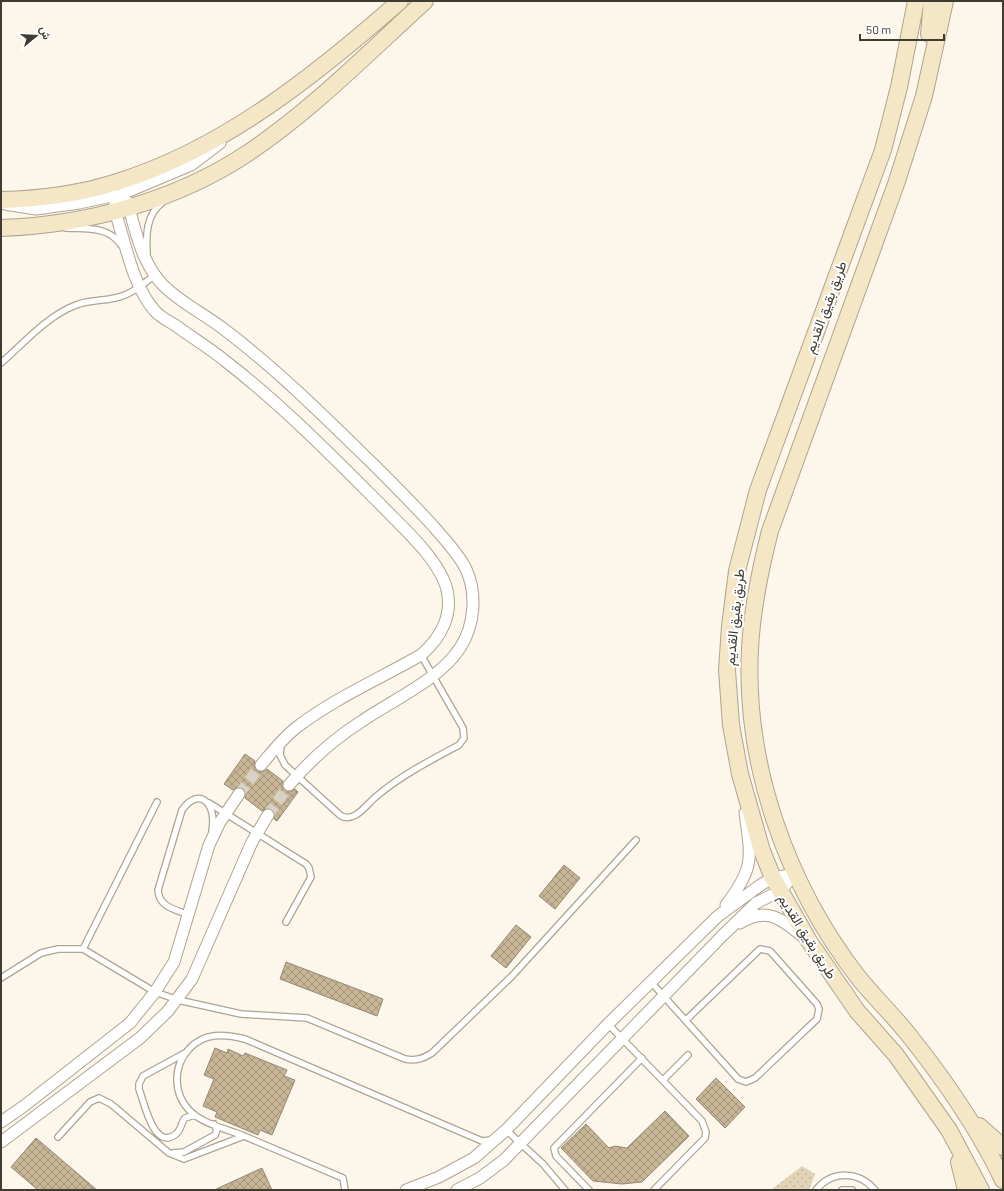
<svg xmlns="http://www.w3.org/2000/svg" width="1004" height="1191" viewBox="0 0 1004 1191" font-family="Barlow,Vazirmatn,sans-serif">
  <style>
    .grass { fill: url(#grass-dots) }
    .building { fill: url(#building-cross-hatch); stroke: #938976 }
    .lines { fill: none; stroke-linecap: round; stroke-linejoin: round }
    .street-tunnel { stroke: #d7d2c6; stroke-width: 11; stroke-dasharray: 11 5.5; stroke-linecap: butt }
    .lane-casing { stroke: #aea491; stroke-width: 8 }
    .street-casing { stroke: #aea491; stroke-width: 13 }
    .secondary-casing { stroke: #aea491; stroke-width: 18 }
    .lane { stroke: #fff; stroke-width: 5.5 }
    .street { stroke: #fff; stroke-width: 11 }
    .secondary { stroke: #f5e6c6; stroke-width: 16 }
    .labels { text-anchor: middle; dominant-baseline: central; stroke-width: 4; stroke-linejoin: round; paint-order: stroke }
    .street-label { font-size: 14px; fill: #403c34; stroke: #fff }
  </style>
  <defs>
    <pattern id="grass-dots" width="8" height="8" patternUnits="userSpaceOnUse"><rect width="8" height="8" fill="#e2d3b7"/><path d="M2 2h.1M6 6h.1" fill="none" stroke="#c3b69e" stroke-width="1.8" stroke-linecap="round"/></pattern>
    <pattern id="building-cross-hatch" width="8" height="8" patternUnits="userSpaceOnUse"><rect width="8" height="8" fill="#c7b595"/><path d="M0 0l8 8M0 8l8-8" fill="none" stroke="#a3947a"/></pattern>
  </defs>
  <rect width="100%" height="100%" fill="#fdf7eb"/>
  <path class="grass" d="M802 1166 815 1174 809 1190H771Z"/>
  <path class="building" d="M245 754 255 761 254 767 257 771 263 772 267 769 283 781 282 787 285 790 291 792 295 789 298 792 277 821 274 819 275 815 272 809 268 808 262 811 245 798 246 794 243 788 239 787 233 790 224 784Z
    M564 865 580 878 555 909 539 896Z
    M516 925 531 937 506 968 491 956Z
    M286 962 383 999 377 1016 280 979Z
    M215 1048 227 1053 228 1049 243 1056 245 1053 287 1070 284 1076 295 1080 272 1135 260 1130 258 1135 215 1117 217 1112 203 1106 214 1079 204 1075Z
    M716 1078 745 1107 725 1128 696 1099Z
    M665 1111 689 1136 642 1182 622 1184 593 1181 561 1148 586 1124 609 1148 615 1146 627 1148Z
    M36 1138 97 1190H38L11 1167Z
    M262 1168 272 1190H214Z"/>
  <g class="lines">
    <path class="street-tunnel" d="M239 794 261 765
      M268 815 289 785"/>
    <g class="lane-casing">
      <path id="lane" d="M66 228C86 229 109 226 121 245
        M147 254C146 235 146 214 163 202
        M1 363C24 343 47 316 76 305 89 300 102 301 115 298 131 295 143 284 155 275
        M281 745 280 755 285 765 341 816C356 823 367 803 378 795 402 775 431 760 459 745L464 738 463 728 421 655
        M209 803 306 864 309 868 311 877 286 922
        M189 915C174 909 159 907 158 890L182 810C200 785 217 805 212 830
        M83 949 157 802
        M1 978 41 953 58 949H83L155 992 178 1000 241 1014 307 1018 405 1059C416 1061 422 1059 432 1053L512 976 636 840
        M651 982 738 1079 746 1082 755 1078 817 1019 819 1009 817 1004 770 951 760 949 686 1020
        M608 1024 702 1121 706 1132 705 1138 654 1190
        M185 1053 143 1076 139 1084V1089C144 1102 154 1152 176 1134 182 1129 181 1122 185 1118L195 1115
        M663 1080 688 1055
        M506 1130 543 1164 565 1190
        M58 1137 90 1102 99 1098 111 1104 169 1153 184 1159 244 1136
        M172 1153 184 1152 215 1135 217 1130 214 1124
        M345 1190 343 1178C310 1164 277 1150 244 1136 227 1129 202 1124 189 1110 173 1093 173 1066 189 1049 204 1032 225 1034 245 1039L475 1138 482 1141 491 1140
        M589 1190 556 1156 554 1148 642 1058
        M816 1190C832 1170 859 1171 875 1190
        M842 1190H852"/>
    </g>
    <g class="street-casing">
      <path id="street" d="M220 143 191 165 122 194 115 203V211C125 242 133 287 155 311 160 317 168 321 175 325 191 337 208 347 224 360 280 403 330 454 380 504 401 526 436 556 446 586 454 613 442 637 421 655 379 679 335 698 297 727 283 738 272 752 261 765
        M5 204 36 209 79 203 116 195 125 199C130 206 131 217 134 226 140 247 147 268 162 284 180 303 205 314 225 330 279 371 328 420 377 468 396 487 415 506 434 527 445 540 458 553 466 569 477 593 475 625 460 648 440 679 393 700 362 721 334 739 311 759 289 785
        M726 905C755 867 751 858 745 813
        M740 923C766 906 782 919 802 936
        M1 1122 24 1106 130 1023 155 992 174 962 209 845 220 822 239 794
        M1 1142 140 1038 168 1011 192 979 252 842 268 815
        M406 1190 439 1177 474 1158 506 1130 608 1024 718 916 762 884 773 878 795 874
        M457 1190 480 1178 504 1160 723 935 756 903 780 891 795 874"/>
    </g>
    <g class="secondary-casing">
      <path id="secondary" d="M916 1 899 87 883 150 758 490 737 571 730 626 727 670 731 725 740 774 762 851 773 878 809 941 857 1011 896 1055 949 1130 981 1190
        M945 1 924 96 896 184 770 531C760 570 752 609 750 649 744 765 787 885 858 977 874 997 892 1014 908 1034 944 1079 978 1128 1003 1180
        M929 34 932 1
        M1 200C40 199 80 194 117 182 224 149 317 74 400 1
        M1 228C86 225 176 201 248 153 312 110 368 53 425 1
        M979 1126 1003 1147
        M959 1162 966 1190"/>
    </g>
    <use href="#lane" class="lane"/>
    <use href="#street" class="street"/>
    <use href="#secondary" class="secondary"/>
  </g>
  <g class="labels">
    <g class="street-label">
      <text transform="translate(825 307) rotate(-70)">طريق بقيق القديم</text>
      <text transform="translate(734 617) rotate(-84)">طريق بقيق القديم</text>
      <text transform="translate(808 936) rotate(58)">طريق بقيق القديم</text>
    </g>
  </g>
  <rect width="1004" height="1191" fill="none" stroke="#403c34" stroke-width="4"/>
  <g transform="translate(36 36) rotate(72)" stroke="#ffffff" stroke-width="3" paint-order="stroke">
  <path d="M0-3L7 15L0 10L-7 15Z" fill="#403c34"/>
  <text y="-6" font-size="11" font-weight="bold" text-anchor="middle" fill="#403c34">ش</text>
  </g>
  <path d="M860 34v6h84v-6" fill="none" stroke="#403c34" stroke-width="2"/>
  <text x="866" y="34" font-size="12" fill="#403c34" stroke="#ffffff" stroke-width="3" paint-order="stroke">50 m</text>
</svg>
